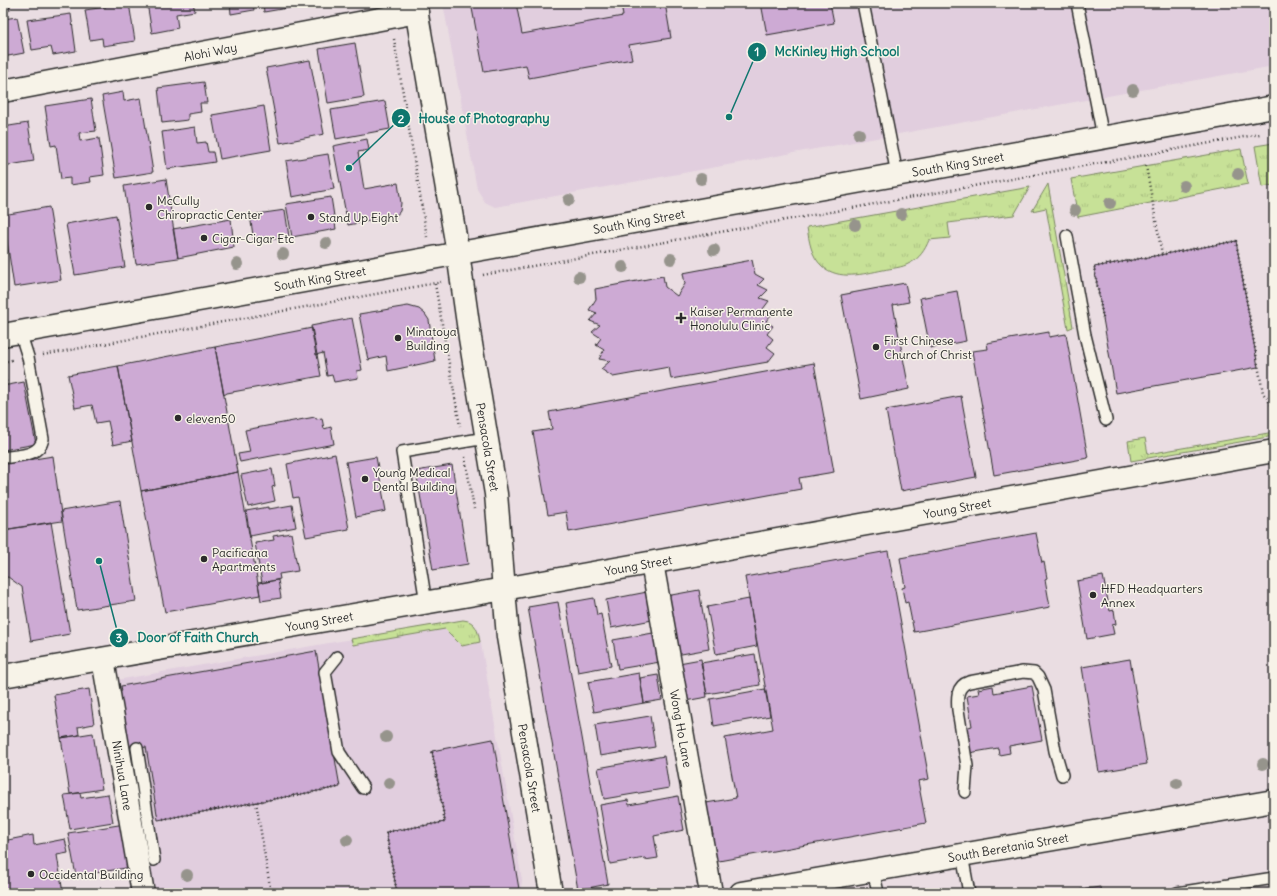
<svg xmlns="http://www.w3.org/2000/svg" width="1277" height="896" viewBox="0 0 1277 896" font-family="Delius,sans-serif">
  <style>
    .built { fill: #e1cede }
    .grass { fill: url(#grass-tufts); stroke: #798661 }
    .building { fill: #cdaad4; stroke: #2b2b2b }
    .lines { fill: none; stroke-linecap: round; stroke-linejoin: round }
    .service-casing { stroke: #2b2b2b; stroke-width: 14 }
    .minor-casing { stroke: #2b2b2b; stroke-width: 25 }
    .secondary-casing { stroke: #2b2b2b; stroke-width: 25 }
    .primary-casing { stroke: #2b2b2b; stroke-width: 25 }
    .path { stroke: #2b2b2b; stroke-width: 2.5; stroke-dasharray: 1 3; stroke-linecap: butt }
    .service { stroke: #f7f3e8; stroke-width: 11 }
    .minor { stroke: #f7f3e8; stroke-width: 22 }
    .secondary { stroke: #f7f3e8; stroke-width: 22 }
    .primary { stroke: #f7f3e8; stroke-width: 22 }
    .tree { fill: #96948c }
    .poi-dot { fill: #2b2b2b; stroke: #f7f3e8; stroke-width: 1.5 }
    .labels { text-anchor: middle; dominant-baseline: central; stroke-width: 3; stroke-linejoin: round; paint-order: stroke }
    .street-label { font-size: 12px; fill: #2b2b2b; stroke: #f7f3e8 }
    .poi-label { font-size: 12px; fill: #2b2b2b; stroke: #f7f3e8; text-anchor: start }
    .leader { fill: none; stroke: #0f766e; stroke-width: 1.5 }
    .callout-dot { fill: #0f766e; stroke: #f7f3e8; stroke-width: 1.5 }
    .mark-label { font-size: 12px; text-anchor: middle; font-weight: bold; fill: #fff }
    .callout-label { font-size: 13px; text-anchor: middle; font-weight: bold; fill: #0f766e; stroke: #f7f3e8; stroke-width: 3; stroke-linejoin: round; paint-order: stroke }
  </style>
  <defs>
    <pattern id="grass-tufts" width="24" height="20" patternUnits="userSpaceOnUse"><rect width="24" height="20" fill="#c7e197"/><path d="M3 7l-1-3M5 7V3M7 7l1-3M15 17l-1-3M17 17v-4M19 17l1-3" fill="none" stroke="#abc182"/></pattern>
  </defs>
  <rect width="100%" height="100%" fill="#eadde2"/>
  <filter id="ink" filterUnits="userSpaceOnUse"><feTurbulence type="fractalNoise" baseFrequency=".025" numOctaves="2"/><feDisplacementMap in="SourceGraphic" scale="8" xChannelSelector="R" yChannelSelector="G"/><feConvolveMatrix kernelMatrix="1 2 1 2 8 2 1 2 1" color-interpolation-filters="sRGB"/></filter>
  <g filter="url(#ink)">
    <path class="built" d="M443 3H1274V66L495 207 485 202 477 189Z
      M460 620 470 621 476 627 479 632 522 880 521 888 519 893H137L100 683Z"/>
    <path class="grass" d="M1274 143V185L1262 187 1255 146Z
      M1241 149 1248 184 1078 217 1071 179Z
      M1048 184 1073 327 1068 329 1046 208 1032 211Z
      M1030 187 1014 215 948 223 950 238 929 240C925 250 919 259 910 263 902 268 892 268 883 270 863 274 839 281 822 266 811 256 809 241 807 227Z
      M1274 432V436L1131 461 1128 441 1145 438 1148 454Z
      M463 620C476 621 478 631 480 642L462 646 445 629 353 645 351 639Z"/>
    <path class="building" d="M3 3H9L10 10 3 11Z
      M106 3H129L135 41 103 46 102 38 90 40 85 10 106 7Z
      M147 3H193L195 11 176 14 178 28 152 33Z
      M230 3H253L254 10 231 14Z
      M263 3H305V5L264 12Z
      M471 3H516L522 34 623 16 621 3H665L671 38 629 45 632 59 529 78 526 65 484 72Z
      M761 3H830L834 23 767 35Z
      M71 14 76 51 53 55 51 47 32 50 27 20Z
      M17 17 24 53 3 57V19Z
      M355 43 364 97 328 103 319 49Z
      M310 60 324 134 280 143 266 68Z
      M204 82 207 103H200L201 112 188 114V120L162 123 158 88Z
      M123 92 124 101 141 98 153 172 116 178 102 96Z
      M91 99 96 131 79 133 80 141 99 138 104 175 90 177 91 182 70 185V178L61 179 56 145 51 146 45 106Z
      M385 101 390 129 336 139 331 110Z
      M264 106 271 150 220 159 212 115Z
      M28 123 34 161 3 166V127Z
      M195 127 197 143 206 142 208 152H213L215 162 167 169 162 132Z
      M367 139 369 150 358 152 364 189 398 183 401 203 400 211 396 216 348 225 333 146Z
      M328 154 334 189 292 197 286 161Z
      M166 179 178 258 136 264 124 186Z
      M331 197 336 229 292 237 286 204Z
      M49 207 61 280 14 287 3 215Z
      M285 210 289 237 254 242 250 215Z
      M116 215 125 267 75 275 66 224Z
      M231 219 234 247 178 258 173 229Z
      M1236 241 1258 367 1116 393 1094 267Z
      M752 260 755 274 764 279 758 285 768 290 760 298 769 301 763 309 771 315 766 321 773 326 767 334 773 339 767 347 775 353 768 362 671 379 669 367 613 377 601 369 610 361 599 359 604 350 596 345 601 338 592 332 600 325 590 321 597 313 589 310 596 299 595 289 663 276 665 287 677 296 685 284 683 273Z
      M905 283 909 302 893 305 909 389 861 399 841 295Z
      M957 291 966 341 930 348 920 298Z
      M408 306 419 309 425 314 429 320 435 361 388 371 386 356 368 360 359 314Z
      M352 318 362 370 357 371 358 378 334 382 332 375 327 376 323 353 316 355 311 326Z
      M312 328 321 376 227 393 224 395 215 347Z
      M1049 332V337L1066 334 1088 458 994 475 972 351 988 349 987 343Z
      M215 347 238 472 141 491 118 366Z
      M814 363 834 472 799 478 801 489 569 532 566 512 548 515 533 432 552 429 549 412Z
      M118 366 132 441 113 445 108 421 96 423 92 405 75 408 68 375Z
      M24 382 36 444 3 450V386Z
      M961 396 976 477 901 491 886 410Z
      M315 417 316 419 322 418 324 429 331 427 334 444 240 462 238 454 250 452 245 430Z
      M335 454 349 529 306 537 298 497 293 498 287 464Z
      M53 456 62 521 3 530V464Z
      M376 457 386 511 356 517 346 462Z
      M452 465 468 564 433 570 416 471Z
      M272 469 275 486 272 487 275 501 248 507 241 475Z
      M238 472 260 595 165 612 141 491Z
      M120 501 136 601 77 610 61 511Z
      M292 505 296 527 250 536 246 511 269 507V509Z
      M51 522 70 634 31 641 22 587 8 577 3 578V530Z
      M291 533 298 571 279 574 280 579 262 583 255 543 274 540 273 536Z
      M1036 533 1042 563 1044 562 1047 578 1045 579 1050 607 914 632 908 602 905 603 902 588 905 587 900 558Z
      M888 551 929 779 918 781 926 823 708 863 703 837 713 835 706 803 736 798 725 738 773 729 745 577Z
      M1103 576 1110 611 1114 610 1116 624 1112 625 1114 634 1087 639 1077 581Z
      M278 580 281 598 261 601 258 583Z
      M699 590 709 649 676 655 666 596Z
      M647 592 652 620 611 628 606 600Z
      M594 598 597 615 601 614 611 666 578 672 566 603Z
      M749 599 757 646 716 654 707 607Z
      M558 602 608 884 578 890 528 607Z
      M653 633 655 645H657L660 662 618 669 613 640Z
      M316 651 340 787 158 820 146 747 126 751 115 692 122 691 121 686Z
      M755 654 760 685 707 694 701 663Z
      M701 659 707 697 685 701 679 663Z
      M1130 659 1147 764 1099 772 1082 667Z
      M639 673 644 703 594 712 588 682Z
      M658 675 662 700 644 703 640 678Z
      M993 686 994 693 1032 686 1042 740 1009 746 1010 753 999 755 998 748 969 753 965 728 972 726 967 696 979 694 978 689Z
      M89 689 94 724 78 727 79 735 61 738 54 695Z
      M765 689 770 716 714 726 710 699Z
      M650 716 655 747 600 756 595 725Z
      M93 733 102 789 70 794 61 738Z
      M493 739 519 889 495 893H397L386 832 445 822 432 751Z
      M664 756 669 788 604 799 598 768Z
      M80 793 81 798 108 794 113 822 70 829 64 795Z
      M678 796 684 830 654 836 658 858 645 860V858L610 864 600 805 628 800 629 805Z
      M125 824 132 867 76 876 68 833Z
      M33 835 34 845 65 839 68 853 57 855 63 893H3V841Z
      M1100 887 1101 893H1080V890Z"/>
    <g class="lines">
      <g class="service-casing">
        <path id="service" d="M863 3 897 174
          M1077 3 1103 137
          M1067 236 1085 335 1106 420
          M3 458C18 455 39 457 43 439L28 357 20 332
          M426 603 402 452 486 438
          M337 657 325 672 339 752 363 788
          M137 748 154 860
          M965 792 967 766 958 710C957 699 956 686 969 682L1023 672 1034 673 1038 677 1044 690 1055 751 1062 775
          M962 855 969 893
          M873 870 878 893
          M1177 893 1274 878"/>
      </g>
      <g class="minor-casing">
        <g id="minor">
          <path id="s1" d="M3 91 417 12"/>
          <path id="s2" d="M652 563 711 893"/>
          <path id="s3" d="M103 659 143 893"/>
          <path id="s4" d="M3 676 504 589 1274 451"/>
        </g>
      </g>
      <g class="secondary-casing">
        <g id="secondary">
          <path id="s5" d="M415 3 458 253 470 338 496 494 508 637 551 893"/>
        </g>
      </g>
      <g class="primary-casing">
        <g id="primary">
          <path id="s6" d="M3 335 1274 107"/>
          <path id="s7" d="M741 893 1274 801"/>
        </g>
      </g>
      <path class="path" d="M394 39 427 237
        M1146 166 1162 254
        M483 275 1260 134
        M435 284 460 426
        M1103 318 1094 267 1236 241 1263 393 1274 408
        M43 355 441 282
        M3 362 12 360
        M4 373 7 385
        M465 457 474 509
        M256 802 271 893
        M163 819 340 787
        M397 893 386 832 445 822 432 751"/>
      <use href="#service" class="service"/>
      <use href="#minor" class="minor"/>
      <use href="#secondary" class="secondary"/>
      <use href="#primary" class="primary"/>
    </g>
    <g class="tree">
      <circle cx="1133" cy="90" r="6"/>
      <circle cx="859" cy="134" r="6"/>
      <circle cx="1238" cy="174" r="6"/>
      <circle cx="701" cy="179" r="6"/>
      <circle cx="1184" cy="186" r="6"/>
      <circle cx="569" cy="200" r="6"/>
      <circle cx="1110" cy="203" r="6"/>
      <circle cx="1075" cy="210" r="6"/>
      <circle cx="901" cy="214" r="6"/>
      <circle cx="855" cy="225" r="6"/>
      <circle cx="326" cy="243" r="6"/>
      <circle cx="714" cy="250" r="6"/>
      <circle cx="283" cy="254" r="6"/>
      <circle cx="671" cy="259" r="6"/>
      <circle cx="237" cy="264" r="6"/>
      <circle cx="623" cy="267" r="6"/>
      <circle cx="579" cy="277" r="6"/>
      <circle cx="386" cy="737" r="6"/>
      <circle cx="1263" cy="764" r="6"/>
      <circle cx="389" cy="783" r="6"/>
      <circle cx="1177" cy="783" r="6"/>
      <circle cx="347" cy="840" r="6"/>
      <circle cx="187" cy="875" r="6"/>
    </g>
  </g>
  <g class="poi-dot">
    <circle cx="149" cy="207" r="4"/>
    <circle cx="311" cy="217" r="4"/>
    <circle cx="204" cy="238" r="4"/>
    <path d="M679 312h4v4h4v4h-4v4h-4v-4h-4v-4h4z"/>
    <circle cx="398" cy="338" r="4"/>
    <circle cx="876" cy="347" r="4"/>
    <circle cx="178" cy="418" r="4"/>
    <circle cx="365" cy="479" r="4"/>
    <circle cx="204" cy="559" r="4"/>
    <circle cx="1093" cy="595" r="4"/>
    <circle cx="31" cy="874" r="4"/>
  </g>
  <g class="labels">
    <g class="street-label">
      <text stroke="none"><textPath href="#s1" startOffset="211">Alohi Way</textPath></text>
      <text stroke="none"><textPath href="#s6" startOffset="970">South King Street</textPath></text>
      <text stroke="none"><textPath href="#s6" startOffset="646">South King Street</textPath></text>
      <text stroke="none"><textPath href="#s6" startOffset="322">South King Street</textPath></text>
      <text stroke="none"><textPath href="#s5" startOffset="450">Pensacola Street</textPath></text>
      <text stroke="none"><textPath href="#s4" startOffset="969">Young Street</textPath></text>
      <text stroke="none"><textPath href="#s4" startOffset="645">Young Street</textPath></text>
      <text stroke="none"><textPath href="#s4" startOffset="321">Young Street</textPath></text>
      <text stroke="none"><textPath href="#s2" startOffset="168">Wong Ho Lane</textPath></text>
      <text stroke="none"><textPath href="#s5" startOffset="774">Pensacola Street</textPath></text>
      <text stroke="none"><textPath href="#s3" startOffset="118">Ninihua Lane</textPath></text>
      <text stroke="none"><textPath href="#s7" startOffset="271">South Beretania Street</textPath></text>
    </g>
    <g class="poi-label">
      <text x="157" y="200">McCully<tspan x="157" dy="14">Chiropractic Center</tspan></text>
      <text x="319" y="217">Stand Up Eight</text>
      <text x="212" y="238">Cigar-Cigar Etc</text>
      <text x="690" y="311">Kaiser Permanente<tspan x="690" dy="14">Honolulu Clinic</tspan></text>
      <text x="406" y="331">Minatoya<tspan x="406" dy="14">Building</tspan></text>
      <text x="884" y="340">First Chinese<tspan x="884" dy="14">Church of Christ</tspan></text>
      <text x="186" y="418">eleven50</text>
      <text x="373" y="472">Young Medical<tspan x="373" dy="14">Dental Building</tspan></text>
      <text x="212" y="552">Pacificana<tspan x="212" dy="14">Apartments</tspan></text>
      <text x="1101" y="588">HFD Headquarters<tspan x="1101" dy="14">Annex</tspan></text>
      <text x="39" y="874">Occidental Building</text>
    </g>
  </g>
  <path class="leader" d="M729 117L757 52M349 168L401 118M99 561L119 638"/>
  <g class="callout-dot">
    <circle cx="729" cy="117" r="4"/>
    <circle cx="349" cy="168" r="4"/>
    <circle cx="99" cy="561" r="4"/>
    <circle cx="757" cy="52" r="10"/>
    <circle cx="401" cy="118" r="10"/>
    <circle cx="119" cy="638" r="10"/>
  </g>
  <g class="mark-label">
    <text x="757" y="56">1</text>
    <text x="401" y="123">2</text>
    <text x="119" y="642">3</text>
  </g>
  <g class="callout-label">
    <text x="837" y="56">McKinley High School</text>
    <text x="484" y="123">House of Photography</text>
    <text x="198" y="642">Door of Faith Church</text>
  </g>
  <rect width="1277" height="896" fill="none" stroke="#f7f3e8" stroke-width="16"/>
  <rect x="8" y="8" width="1261" height="880" fill="none" stroke="#2b2b2b" stroke-width="1.5" filter="url(#ink)"/>
</svg>
